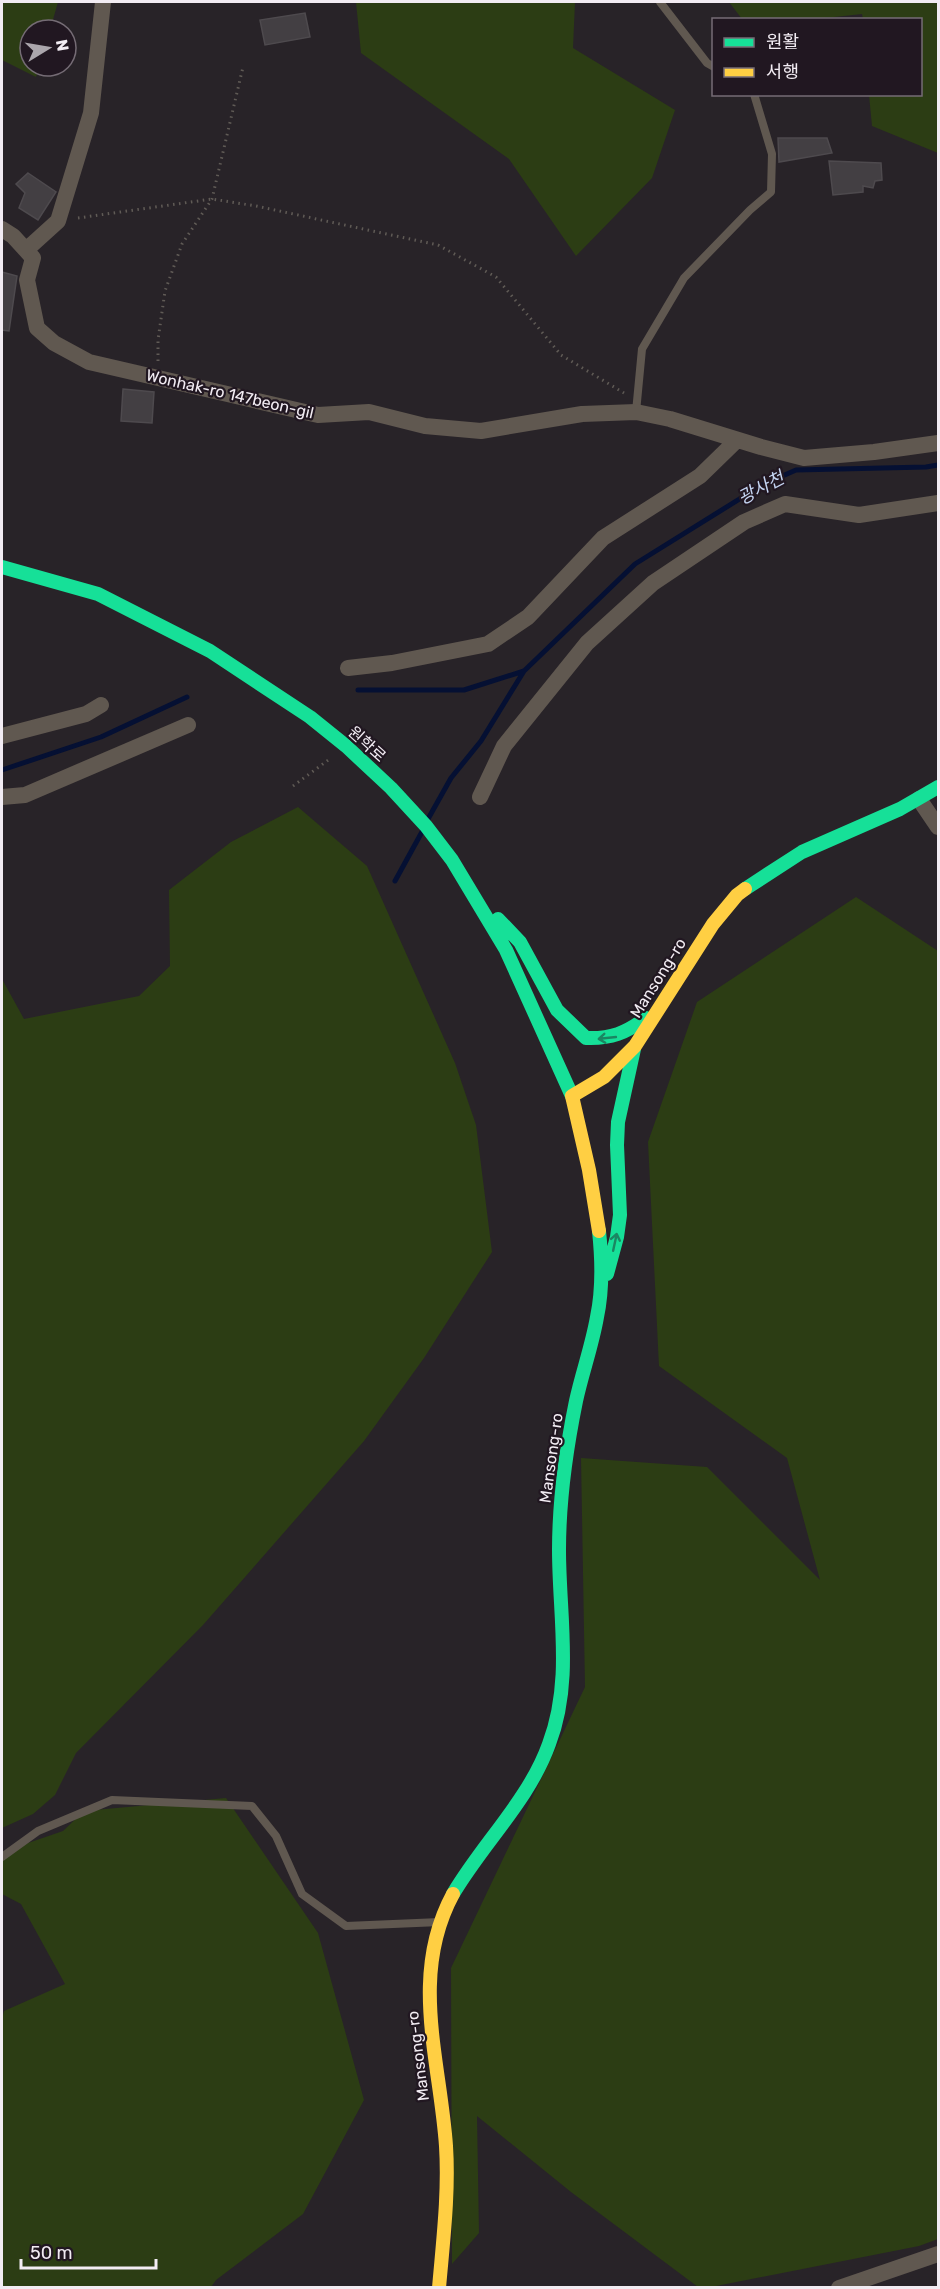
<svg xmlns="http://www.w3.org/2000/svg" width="940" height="2289" viewBox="0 0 940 2289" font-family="Rubik,'Noto Sans KR',sans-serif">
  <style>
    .green { fill: #2c3d14 }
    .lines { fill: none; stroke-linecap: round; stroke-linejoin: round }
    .stream { stroke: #051033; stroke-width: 5 }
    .building { fill: #433f43; stroke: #4e4a4e; stroke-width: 1.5 }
    .path { stroke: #605b56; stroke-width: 3; stroke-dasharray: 1.5 4.5; stroke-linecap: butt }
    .lane { stroke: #605850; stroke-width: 8 }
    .street { stroke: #605850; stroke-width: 16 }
    .fast { stroke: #16e098; stroke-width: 14 }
    .slow { stroke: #ffcf43; stroke-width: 14 }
    .oneway { stroke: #1b8662 }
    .labels { text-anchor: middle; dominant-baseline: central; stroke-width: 4.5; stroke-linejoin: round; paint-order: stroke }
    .street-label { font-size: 16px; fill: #f2ecf3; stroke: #211721 }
    .water-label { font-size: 18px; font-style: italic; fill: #c4d4f1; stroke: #211721 }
  </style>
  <rect width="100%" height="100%" fill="#282328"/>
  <path class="green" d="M2 2H58L50 30H30V66H39L36 77 2 60Z
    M356 2H575L573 48 675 110 652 178 576 256 509 159 361 53Z
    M729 2H938V153L872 126 869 95 920 94V20L863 19 862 14 807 20 742 19Z
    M298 807 367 866 455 1063 476 1125 492 1252 424 1358 364 1441 203 1625 76 1753 55 1795 33 1814 2 1828V979L24 1019 139 996 170 966 169 890 231 842Z
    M856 897 938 951V2239L919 2246 711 2287H698L571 2192 477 2116 479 2233 452 2264 451 1968 585 1687 581 1458 707 1467 820 1580 787 1458 659 1366 648 1142 697 1002Z
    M226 1798 318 1933 364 2100 303 2214 216 2280 211 2287 2 2288V2019L4 2011 65 1984 21 1904 2 1894V1852L63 1831 84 1811Z"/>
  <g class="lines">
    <path class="stream" d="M358 690H464L524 671 635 564 762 485 796 470 926 467 938 465
      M2 770 101 737 187 697
      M428 819 451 778 481 741 524 671
      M395 881 423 830"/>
  </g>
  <path class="building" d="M305 13 310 37 265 45 260 20Z
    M778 138H827L832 153 779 162Z
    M829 161 881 163 882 180 875 181 873 188 863 186V192L833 195Z
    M28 173 56 192 38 220 19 208 25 193 16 184Z
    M2 272 17 276 9 331 2 330Z
    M123 389 154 392 152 423 121 421Z"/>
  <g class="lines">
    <path class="path" d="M78 218 212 199 256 206 438 245 496 277 561 355 624 393
      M158 361V340L165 291 182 244 212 199 243 67
      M293 786 331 758"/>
    <path class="lane" d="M660 2 707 63 714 67
      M636 412 642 349 684 278 750 210 771 192 772 154 754 94
      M2 1857 38 1831 112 1800 252 1806 276 1836 302 1894 346 1926 440 1922"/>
    <path class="street" d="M2 229 13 236 33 258 27 280 37 328 54 343 89 362 318 415 369 412 425 426 481 431 582 414 636 412 670 419 761 447 804 458 874 452 938 443
      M26 250 58 221 91 113 103 2
      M348 668 392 663 488 644 528 617 603 538 700 476 737 440
      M2 736 86 714 101 705
      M2 797 25 795 188 725
      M480 797 504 746 587 643 653 583 744 522 785 504 859 515 938 503
      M919 799 938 827
      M839 2288 938 2254"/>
    <path class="fast" d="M2 567 98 594 210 651 310 717 346 746 391 788 426 826 452 860 506 950 572 1096
      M745 889 802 852 900 809 938 787
      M498 919 520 942 557 1010 586 1038C611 1039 626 1033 646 1018
      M607 1274 617 1237 620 1215 617 1145 618 1122 634 1049
      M453 1894C483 1843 529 1800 549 1744 573 1681 559 1616 559 1550 559 1500 566 1450 576 1401 582 1373 592 1346 597 1317 603 1289 602 1259 599 1231"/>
    <path class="slow" d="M599 1231 589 1170 572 1096 604 1077 635 1046 713 924 737 895 745 889
      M439 2288C443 2241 449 2193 446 2146 440 2060 409 1975 453 1894"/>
  </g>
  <defs><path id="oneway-shaft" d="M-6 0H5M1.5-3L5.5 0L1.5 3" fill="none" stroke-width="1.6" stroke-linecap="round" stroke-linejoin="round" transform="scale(1.5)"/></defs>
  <g class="oneway">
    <use href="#oneway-shaft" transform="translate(607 1038) rotate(174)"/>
    <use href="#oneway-shaft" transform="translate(615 1242) rotate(-78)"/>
  </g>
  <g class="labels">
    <g class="street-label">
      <text transform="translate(230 394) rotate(13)">Wonhak-ro 147beon-gil</text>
      <text transform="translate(367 744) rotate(42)">원학로</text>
      <text transform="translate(658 978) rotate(-58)">Mansong-ro</text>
      <text transform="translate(551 1458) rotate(-82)">Mansong-ro</text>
      <text transform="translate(418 2056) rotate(-97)">Mansong-ro</text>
    </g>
    <g class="water-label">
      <text transform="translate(761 488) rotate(-28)">광사천</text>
    </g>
  </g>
  <rect width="940" height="2289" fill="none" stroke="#f2ecf3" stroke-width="6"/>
  <rect x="712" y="18" width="210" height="78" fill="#211721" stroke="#756c75" stroke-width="1.5"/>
  <rect x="724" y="38" width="30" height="9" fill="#16e098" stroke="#756c75" stroke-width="1.5"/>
  <text x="766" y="48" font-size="18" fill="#f2ecf3">원활</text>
  <rect x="724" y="68" width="30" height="9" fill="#ffcf43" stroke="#756c75" stroke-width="1.5"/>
  <text x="766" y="78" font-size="18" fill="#f2ecf3">서행</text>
  <g transform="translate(48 48) rotate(79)"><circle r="28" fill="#211721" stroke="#756c75" stroke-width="1.5"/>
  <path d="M0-4.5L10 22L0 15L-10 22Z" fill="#aba6ac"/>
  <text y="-9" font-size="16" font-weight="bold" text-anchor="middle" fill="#f2ecf3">N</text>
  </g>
  <path d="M21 2259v9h135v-9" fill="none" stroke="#f2ecf3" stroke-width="3"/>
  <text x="30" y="2259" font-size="18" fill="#f2ecf3" stroke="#211721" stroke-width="4.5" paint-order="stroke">50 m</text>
</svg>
